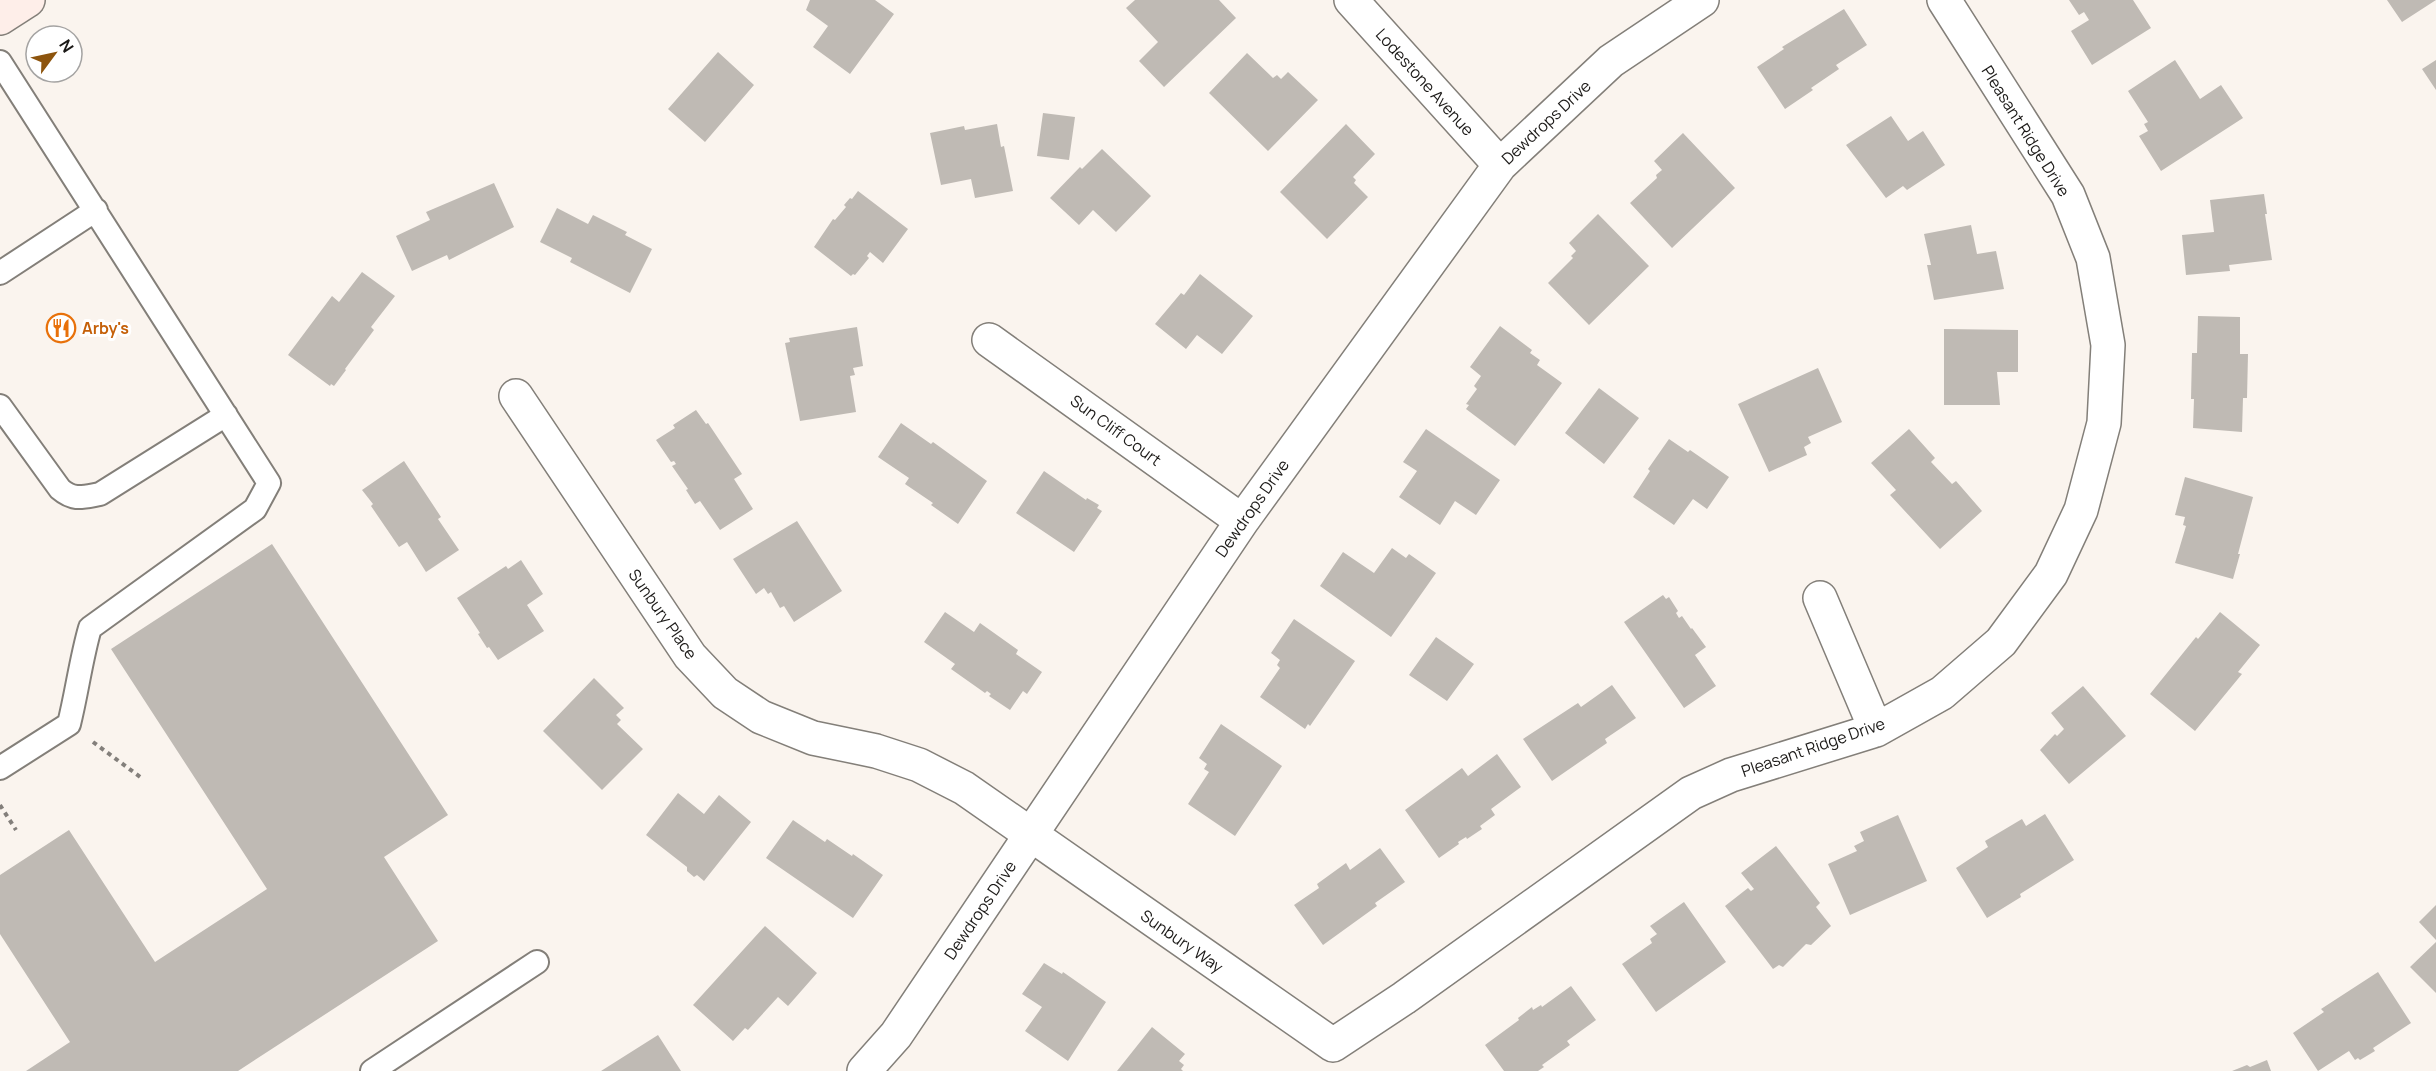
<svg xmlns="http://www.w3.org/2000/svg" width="2436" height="1071" viewBox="0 0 2436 1071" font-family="Manrope,sans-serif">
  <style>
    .building { fill: #bfbab4 }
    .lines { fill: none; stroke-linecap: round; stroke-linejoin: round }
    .service-casing { stroke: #837f79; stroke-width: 26 }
    .minor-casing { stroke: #837f79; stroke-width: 36 }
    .secondary-casing { stroke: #837f79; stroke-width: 36 }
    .path { stroke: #837f7b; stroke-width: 4; stroke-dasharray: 4.5 4.5; stroke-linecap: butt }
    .service { stroke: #fff; stroke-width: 22 }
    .minor { stroke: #fff; stroke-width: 33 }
    .secondary { stroke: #feeee9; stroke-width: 33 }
    .labels { text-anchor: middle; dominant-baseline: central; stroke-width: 6; stroke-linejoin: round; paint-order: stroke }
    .street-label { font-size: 16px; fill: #1b1917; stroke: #fff }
    .food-label { font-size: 16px; font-weight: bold; fill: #c56008; stroke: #fff; text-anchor: start }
  </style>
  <rect width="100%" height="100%" fill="#faf4ee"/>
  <path class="building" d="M810 0H875L894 14 850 74 813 47 828 26 806 10Z
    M1135 0H1219L1236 18 1164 87 1139 61 1158 42 1126 8Z
    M2069 0H2133L2151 28 2092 65 2071 31 2089 20 2084 12 2079 15Z
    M2387 0H2436L2402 22Z
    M1844 9 1867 45 1836 65 1839 69 1811 88 1813 90 1785 109 1757 67 1784 49 1782 47Z
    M718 52 754 85 705 142 668 109Z
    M1247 53 1273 78 1277 75 1281 79 1288 72 1318 100 1268 151 1209 93Z
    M2175 60 2200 99 2221 85 2243 118 2161 171 2139 136 2148 131 2144 124 2148 122 2128 91Z
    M2436 60V90L2422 69Z
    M1043 113 1075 117 1069 160 1037 156Z
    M1891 116 1908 141 1923 131 1945 165 1907 190 1903 186 1886 198 1846 145Z
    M997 124 1001 147 1004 146 1013 191 975 198 971 179 941 185 930 133 964 126 965 130Z
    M1346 124 1375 154 1353 177 1356 180 1354 183 1368 197 1327 239 1280 192Z
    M1683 133 1735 188 1672 248 1630 203 1657 178 1656 175 1662 170 1654 161Z
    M1102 149 1151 196 1116 232 1093 210 1079 225 1050 198 1080 167 1082 169Z
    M494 183 514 227 449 260 447 255 412 271 396 236 430 220 426 212Z
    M858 191 908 229 883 263 870 252 867 256 869 258 855 275 853 274 851 276 814 247 833 219 835 220 846 207 844 205 850 198 852 199Z
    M2264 194 2267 214H2265L2272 260 2229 265 2230 271 2186 275 2182 235 2214 232 2210 200Z
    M557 208 588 224 593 215 627 232 625 235 652 249 630 293 570 262 572 258 540 242Z
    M1598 214 1649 266 1589 325 1548 283 1573 258 1571 256 1576 251 1569 243Z
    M1971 225 1977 254 1996 251 2004 289 1934 300 1927 265H1931L1924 234Z
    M362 272 395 296 371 327 374 330 345 369 346 370 334 386 331 384 330 386 288 355 332 296 339 302Z
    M1200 274 1253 316 1222 354 1197 335 1186 349 1155 324 1181 293 1184 295Z
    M2198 316 2240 317V354H2248L2247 398H2243L2242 432 2193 428 2194 399H2191L2192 353H2197Z
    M1500 326 1532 350 1530 353 1540 360 1537 365 1562 383 1515 446 1466 409 1469 405 1466 404 1477 389 1474 386 1481 376 1470 367Z
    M857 327 863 366 853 368 855 375 850 376 856 412 800 421 785 343 790 342 789 338Z
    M1944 329 2018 330V372H1997L2000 405H1944Z
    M1818 368 1842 422 1808 437 1811 443 1804 447 1807 455 1769 472 1738 404Z
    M1599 388 1639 418 1604 464 1565 433Z
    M696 410 706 424 708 423 742 474 734 479 753 509 720 530 700 501 695 504 686 490 688 489 672 466 676 464 674 461 671 462 656 440 675 428 673 425Z
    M901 423 931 444 933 442 987 481 958 524 931 505 933 503 905 484 909 478 878 457Z
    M1426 429 1500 480 1476 515 1455 501 1440 525 1399 497 1417 471 1403 462Z
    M1909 429 1935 458 1931 462 1952 484 1956 481 1982 511 1940 549 1890 495 1896 490 1871 463Z
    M1669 439 1688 452 1690 450 1729 477 1707 509 1693 499 1674 525 1633 497 1650 471 1648 469Z
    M404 461 441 517 438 519 459 550 426 572 407 542 399 547 371 506 373 504 362 490Z
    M1044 471 1086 500 1087 498 1099 505 1097 508 1102 511 1074 552 1016 513Z
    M2185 477 2253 497 2238 554H2240L2233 579 2175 563 2186 526 2183 525 2185 517 2175 515Z
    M797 521 842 591 794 622 784 606 780 608 771 592 768 594 764 588 756 594 733 559Z
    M272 544 448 815 384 857 438 941 238 1071H26L70 1042 0 934V875L69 830 155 962 267 889 111 649Z
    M1392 548 1406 558 1409 554 1436 573 1391 637 1320 586 1343 552 1374 573Z
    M521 560 543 594 527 605 544 631 498 660 489 647 487 648 478 634 480 633 457 598 506 566 508 569Z
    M1663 595 1666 599 1669 597 1678 611 1676 613 1679 618 1682 616 1691 629 1692 628 1706 647 1695 655 1716 686 1684 708 1624 622Z
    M945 612 974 632 980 623 1018 650 1016 654 1042 672 1027 694 1023 691 1010 710 989 696 991 694 987 691 985 693 951 669 955 664 924 642Z
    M2220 612 2260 645 2238 672 2242 674 2195 731 2150 694 2196 637 2198 639Z
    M1294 619 1355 661 1310 726 1308 724 1305 729 1260 697 1280 668 1277 665 1280 660 1271 653Z
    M1436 637 1474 664 1447 701 1409 675Z
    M594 678 624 708 616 715 621 720 617 724 643 749 602 790 543 731Z
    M1612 685 1636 718 1605 739 1607 743 1552 781 1523 739 1578 703 1581 707Z
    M2083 686 2126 736 2069 784 2040 750 2055 734 2057 736 2064 729 2051 713Z
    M1221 724 1282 766 1235 836 1188 804 1209 772 1204 769 1207 764 1199 758Z
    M1497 754 1521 787 1491 809 1495 815 1480 826 1482 829 1467 839 1466 837 1458 842 1459 844 1439 858 1405 810 1462 768 1468 776Z
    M678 793 704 814 719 795 751 822 704 881 697 875 694 877 687 871V867L646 835Z
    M2045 814 2074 860 2020 894 2021 897 1987 918 1956 868 1988 847 1985 841 2022 819 2026 826Z
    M1898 815 1927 881 1850 915 1828 864 1857 851 1854 846 1864 841 1860 832Z
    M793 820 825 842 827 839 852 856 853 854 883 875 853 918 766 858Z
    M1776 846 1820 903 1816 907 1831 926 1811 945 1806 944 1783 967 1779 965 1773 969 1725 906 1748 888 1751 891 1754 889 1741 873Z
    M1380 848 1405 882 1375 903 1377 906 1323 945 1294 905 1319 888 1317 884 1346 863 1350 870Z
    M1684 902 1726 962 1656 1012 1622 964 1652 943 1650 939 1657 934 1650 926Z
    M2436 905V940L2419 922Z
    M765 926 817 973 788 1006 778 997 748 1030 745 1028 733 1041 693 1005Z
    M2436 942V993L2410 967Z
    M1044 963 1062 974 1063 972 1106 1002 1068 1061 1025 1031 1042 1007 1022 994Z
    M2378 972 2411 1023 2373 1048 2375 1051 2360 1060 2358 1058 2355 1060 2349 1051 2318 1071 2293 1033 2324 1012 2321 1009Z
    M1571 986 1596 1020 1567 1041 1570 1045 1542 1065 1544 1067 1538 1071H1504L1485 1045 1519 1020 1518 1018 1532 1007 1533 1010 1541 1005 1542 1007Z
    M1152 1027 1185 1054 1179 1061 1184 1065 1181 1069 1183 1071H1117Z
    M658 1035 681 1071H601Z
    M2267 1060 2271 1071H2232L2247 1065 2250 1067Z"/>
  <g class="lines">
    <g class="service-casing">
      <path id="service" d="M0 62 269 483 255 509 90 628C81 659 77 692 69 724L0 768
        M0 273 96 210
        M0 406 60 489C74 501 83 497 100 494L226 415
        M372 1071 537 962"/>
    </g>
    <g class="minor-casing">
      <path id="minor" d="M1351 0 1500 165
        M989 340 1242 521
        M516 396 690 656 725 693 761 717 813 738 876 751 919 765 964 788 1333 1045 1404 998 1691 793 1731 775 1876 730 1942 693 2001 642 2051 574 2081 510 2104 423 2108 345 2093 258 2068 195 1944 0
        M1820 598 1876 730
        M864 1071 896 1035 1242 521 1500 165 1611 61 1702 0"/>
    </g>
    <g class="secondary-casing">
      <path id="secondary" d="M0 18 28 0"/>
    </g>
    <path class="path" d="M93 742 143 779
      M0 805 16 830"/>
    <use href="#service" class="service"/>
    <use href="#minor" class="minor"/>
    <use href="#secondary" class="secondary"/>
  </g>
  <defs>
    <g id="restaurant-ring" transform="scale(1.5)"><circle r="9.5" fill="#fff" stroke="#e8710a" stroke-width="1.5"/><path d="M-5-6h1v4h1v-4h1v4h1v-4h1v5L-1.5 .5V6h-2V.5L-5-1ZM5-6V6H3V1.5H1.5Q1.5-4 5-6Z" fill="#e8710a"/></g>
  </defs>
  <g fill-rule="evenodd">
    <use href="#restaurant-ring" x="61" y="328"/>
  </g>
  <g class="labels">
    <g class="street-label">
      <text transform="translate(1425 82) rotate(48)">Lodestone Avenue</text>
      <text transform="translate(1546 122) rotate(-43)">Dewdrops Drive</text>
      <text transform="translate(2026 131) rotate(58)">Pleasant Ridge Drive</text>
      <text transform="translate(1116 430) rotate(36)">Sun Cliff Court</text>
      <text transform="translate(1252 508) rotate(-55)">Dewdrops Drive</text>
      <text transform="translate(663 614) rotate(55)">Sunbury Place</text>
      <text transform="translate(1813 747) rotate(-19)">Pleasant Ridge Drive</text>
      <text transform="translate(980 910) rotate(-56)">Dewdrops Drive</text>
      <text transform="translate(1182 941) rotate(35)">Sunbury Way</text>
    </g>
    <g class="food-label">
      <text x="82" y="328">Arby's</text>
    </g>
  </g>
  <g transform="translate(54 54) rotate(57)"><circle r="28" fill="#ffffff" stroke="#a4a3a2" stroke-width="1.5"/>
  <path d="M0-4.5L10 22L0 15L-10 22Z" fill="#8d540d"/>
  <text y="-9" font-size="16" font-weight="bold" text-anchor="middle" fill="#1b1917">N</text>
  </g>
</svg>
